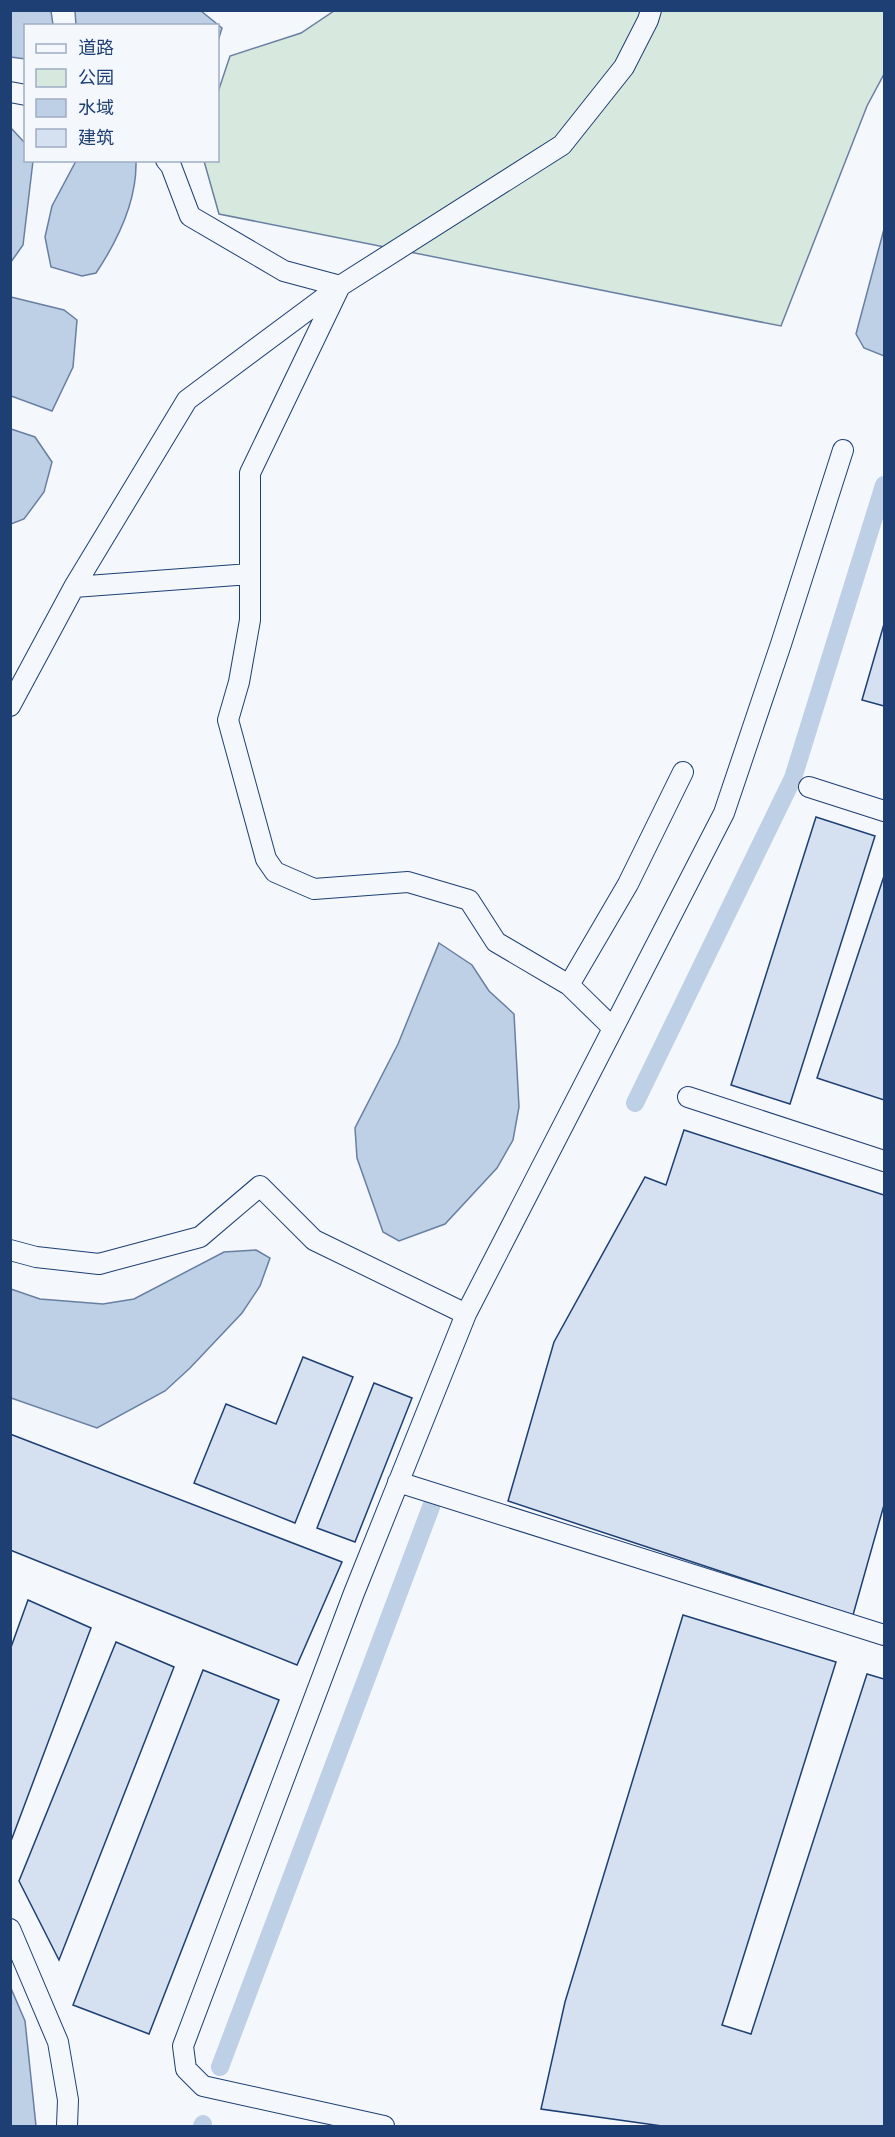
<svg xmlns="http://www.w3.org/2000/svg" width="895" height="2137" viewBox="0 0 895 2137" font-family="'PT Sans Narrow','Noto Sans SC',sans-serif">
  <style>
    .green { fill: #d7e8df; stroke: #687fa3; stroke-width: 1.5 }
    .water { fill: #bed0e5; stroke: #687fa3; stroke-width: 1.5 }
    .lines { fill: none; stroke-linecap: round; stroke-linejoin: round }
    .canal { stroke: #bed0e5; stroke-width: 18 }
    .building { fill: #d5e0f0; stroke: #1d3f73; stroke-width: 1.5 }
    .minor-casing { stroke: #1d3f73; stroke-width: 22 }
    .minor { stroke: #f4f7fb; stroke-width: 20 }
  </style>
  <rect width="100%" height="100%" fill="#f4f7fb"/>
  <path class="green" d="M334 11H884V74L867 106 781 326 219 214 204 161 218 160V92L230 56 301 33Z"/>
  <path class="water" d="M11 10 51 11 53 25 26 26 25 59 11 57Z
    M75 11H201L222 28 218 41V26L76 25Z
    M11 128 25 143 26 160 33 161 23 245 11 262Z
    M76 161H136C137 200 118 240 96 273L82 276 51 267 45 237 52 206Z
    M884 229V356L864 348 856 334Z
    M11 297 64 310 77 320 73 367 52 411 11 396Z
    M11 429 35 437 52 462 44 492 24 519 11 524Z
    M439 943 472 965 489 991 514 1014 519 1107 513 1140 497 1168 445 1224 399 1241 383 1232 357 1158 355 1128 398 1044Z
    M256 1250 270 1258 260 1286 242 1313 190 1368 165 1391 97 1428 11 1398V1289L40 1299 103 1304 134 1299 224 1252Z
    M10 1986 25 2021 36 2126H11Z"/>
  <g class="lines">
    <path class="canal" d="M635 1103 793 778 884 485
      M220 2067 431 1507
      M202 2126 203 2124"/>
  </g>
  <path class="building" d="M884 624V706L862 700Z
    M816 817 875 836 790 1104 731 1085Z
    M884 876V1100L817 1078Z
    M684 1130 884 1195V1505L853 1615 508 1501 554 1342 645 1177 666 1185Z
    M303 1357 353 1377 295 1523 194 1483 226 1404 276 1424Z
    M374 1383 412 1398 355 1542 317 1528Z
    M10 1434 342 1562 297 1665 10 1550Z
    M28 1600 91 1628 11 1841 10 1650Z
    M683 1615 836 1662 722 2025 751 2034 867 1674 884 1679V2126H662L541 2109 565 2002Z
    M116 1642 174 1667 59 1960 19 1881Z
    M203 1670 279 1700 149 2034 73 2005Z"/>
  <g class="lines">
    <g class="minor-casing">
      <path id="minor" d="M10 92 26 95
        M166 160 171 166 190 216 284 271 340 286 250 473V620L239 682 228 720 266 859 275 872 314 889 408 882 469 900 496 942 569 985 613 1028
        M74 587 250 574
        M10 706 74 587 187 400 340 286 562 145 624 67 648 20 651 10
        M809 787 884 811
        M569 985 628 884 683 772
        M688 1097 884 1161
        M10 1250 36 1257 99 1264 200 1237 260 1186 314 1240 466 1314
        M398 1482 884 1635
        M10 1929 58 2042 68 2100 67 2126
        M384 2126 203 2086 186 2069 183 2046 354 1593 466 1314 724 813 781 644 843 450"/>
    </g>
    <use href="#minor" class="minor"/>
  </g>
  <rect width="895" height="2137" fill="none" stroke="#1d3f73" stroke-width="24"/>
  <rect x="24" y="24" width="195" height="138" fill="#f4f7fb" stroke="#9eadc5" stroke-width="1.5"/>
  <rect x="36" y="44" width="30" height="9" fill="#f4f7fb" stroke="#9eadc5" stroke-width="1.5"/>
  <text x="78" y="54" font-size="18" fill="#1d3f73">道路</text>
  <rect x="36" y="69" width="30" height="18" fill="#d7e8df" stroke="#9eadc5" stroke-width="1.5"/>
  <text x="78" y="84" font-size="18" fill="#1d3f73">公园</text>
  <rect x="36" y="99" width="30" height="18" fill="#bed0e5" stroke="#9eadc5" stroke-width="1.5"/>
  <text x="78" y="114" font-size="18" fill="#1d3f73">水域</text>
  <rect x="36" y="129" width="30" height="18" fill="#d5e0f0" stroke="#9eadc5" stroke-width="1.5"/>
  <text x="78" y="144" font-size="18" fill="#1d3f73">建筑</text>
</svg>
